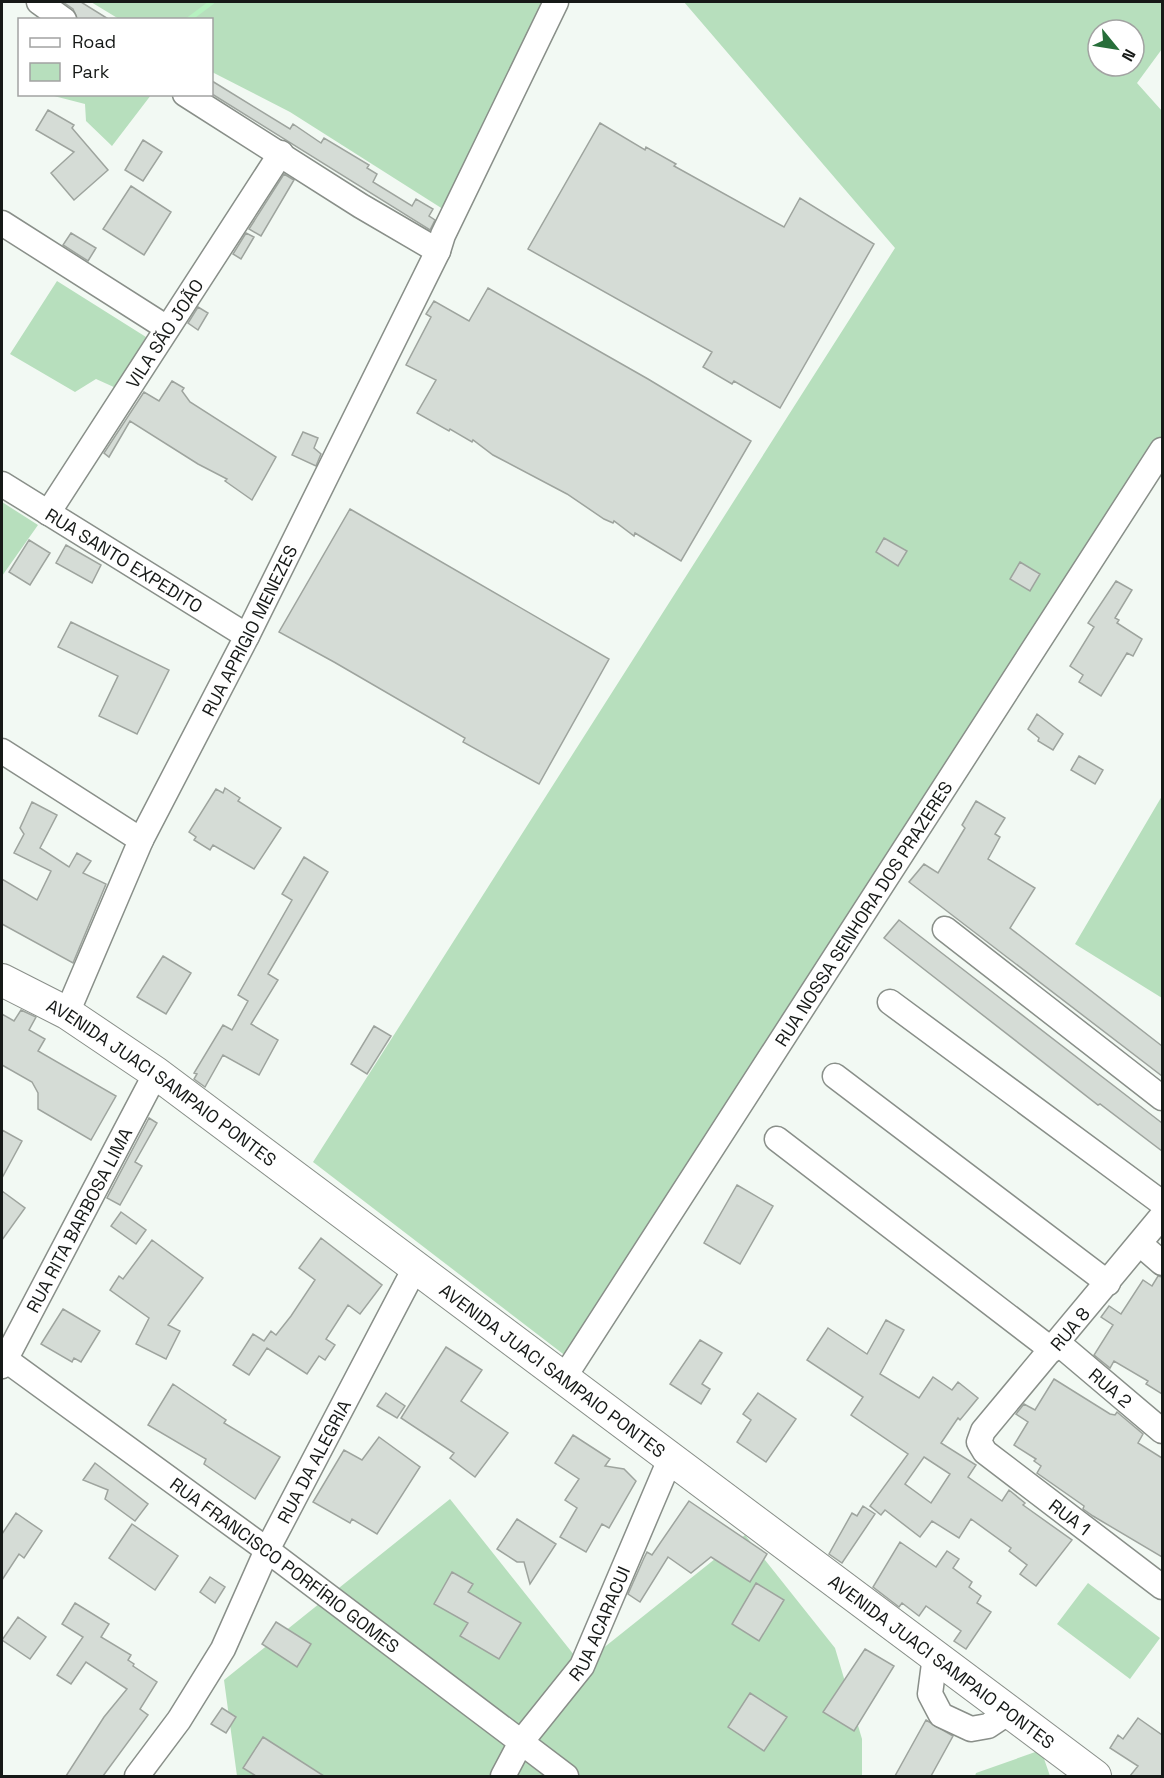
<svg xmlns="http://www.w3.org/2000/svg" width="1164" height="1778" viewBox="0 0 1164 1778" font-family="'Space Grotesk',sans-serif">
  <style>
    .green { fill: #b7dfbd; fill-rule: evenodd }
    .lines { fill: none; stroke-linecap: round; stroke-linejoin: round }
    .stream { stroke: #b6f1c0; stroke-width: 5 }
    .building { fill: #d5dcd6; stroke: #9ea49e; stroke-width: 1.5; fill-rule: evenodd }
    .minor-casing { stroke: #898f89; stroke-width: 27 }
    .major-casing { stroke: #898f89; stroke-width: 34 }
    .minor { stroke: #fff; stroke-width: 24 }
    .major { stroke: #fff; stroke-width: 32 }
    .labels { text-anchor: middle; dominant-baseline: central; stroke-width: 6; stroke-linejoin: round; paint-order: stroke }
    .street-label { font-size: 18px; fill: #161917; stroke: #fff }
  </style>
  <rect width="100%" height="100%" fill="#f2f9f3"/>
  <path class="green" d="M91 2H546L446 211 290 112 212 72V20L119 19Z
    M684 2H1162V49L1137 83 1162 111V445L571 1360 313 1162 895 248ZM1098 30H1134V66H1098Z
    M50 95H151L112 146 86 121 85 104Z
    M57 281 146 337 116 388 96 379 75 392 10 354Z
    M2 502 38 525 2 576Z
    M1162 796V998L1075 944Z
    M450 1499 582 1665 745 1535 835 1648 862 1739V1776H237L224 1680Z
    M1088 1583 1160 1638 1130 1679 1057 1624Z
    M1041 1750 1050 1776H975L976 1773Z"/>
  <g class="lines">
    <path class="stream" d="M188 20 212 2"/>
  </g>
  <path class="building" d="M63 2H81L110 20H78L73 9Z
    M212 81 290 129 293 124 321 143 324 138 369 165 367 168 377 174 373 182 412 206 416 199 433 209 429 216 435 220 430 230 212 94Z
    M48 110 74 125 72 128 108 170 74 200 51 173 74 152 36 130Z
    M600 123 645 150 646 147 676 164 674 166 784 227 800 198 874 244 780 408 734 381 732 384 703 367 712 352 528 249Z
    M143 140 162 152 143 181 125 170Z
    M284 174 294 180 261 236 249 229Z
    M131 186 171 212 144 255 103 229Z
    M71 233 96 248 88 261 63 245Z
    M246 233 254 237 241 259 233 254Z
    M488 288 648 379 751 441 681 561 635 533 634 536 614 521 613 523 604 519 567 494 493 455 473 440 472 442 450 429 449 431 417 413 436 380 406 365 431 317 426 314 434 301 469 321Z
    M198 307 208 313 198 330 188 323Z
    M172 381 184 388 182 391 190 402 276 457 252 500 225 481 227 479 198 464 130 421 109 457 104 453 144 392 159 401Z
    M303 432 318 438 314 448 321 454 316 466 292 455Z
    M350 509 609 659 539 784 463 742 465 738 334 662 279 632Z
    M884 538 907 551 898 566 876 552Z
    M29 540 50 553 30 585 9 572Z
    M66 545 101 565 92 583 56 563Z
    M1020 562 1040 574 1030 591 1010 579Z
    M1116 581 1132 590 1115 618 1119 620 1117 623 1142 639 1133 656 1127 653 1101 696 1079 682 1083 675 1070 666 1094 627 1088 623Z
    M71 622 169 670 137 734 99 716 118 676 58 647Z
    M1037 714 1063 734 1053 750 1038 741 1039 738 1028 729Z
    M1079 756 1103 770 1095 784 1071 770Z
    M225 788 240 798 238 801 281 828 254 869 213 845 210 850 194 840 196 837 189 832 216 789 223 793Z
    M976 801 1005 818 995 834 1000 837 988 859 1035 888 1010 928 1162 1046V1076L909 882 924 864 938 873 965 828 962 825Z
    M32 802 57 815 40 848 69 867 77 853 91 861 83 873 106 884 73 963 2 924V879L37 900 51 871 14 853 24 834 20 828Z
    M304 857 328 872 268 974 278 980 251 1024 278 1040 259 1075 223 1055 205 1087 194 1079 197 1074 194 1073 223 1025 232 1030 248 1001 238 995 292 900 282 894Z
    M899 920 1162 1123V1151L1100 1104 1098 1105 884 938Z
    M163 956 191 973 166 1014 137 997Z
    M21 1010 36 1017 29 1030 45 1039 38 1051 116 1096 91 1140 38 1109V1093L32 1082 2 1065V1014L14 1021Z
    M374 1026 391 1036 367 1074 351 1064Z
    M149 1118 157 1123 135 1162 142 1166 120 1205 107 1198Z
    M2 1130 22 1141 2 1178Z
    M737 1185 773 1206 740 1264 704 1243Z
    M2 1191 25 1208 2 1240Z
    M121 1212 146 1230 136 1244 111 1226Z
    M321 1238 382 1285 360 1314 348 1305 326 1339 335 1345 325 1360 319 1356 307 1374 267 1348 249 1375 233 1365 253 1334 264 1341 271 1331 276 1335 291 1316 315 1280 299 1268Z
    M152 1240 203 1278 168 1325 180 1331 166 1359 136 1344 149 1318 110 1290 119 1276 123 1279Z
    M1158 1276 1162 1277V1394L1146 1384 1148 1381 1114 1361 1110 1368 1094 1355 1113 1325 1101 1317 1109 1306 1121 1314 1143 1280 1152 1286Z
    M63 1309 100 1331 81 1362 74 1358 72 1362 41 1344Z
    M886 1320 904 1330 880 1374 919 1398 933 1377 952 1390 958 1382 978 1398 960 1420 958 1418 941 1443 976 1465 968 1477 1002 1501 1009 1490 1025 1503 1023 1505 1072 1540 1036 1586 1020 1574 1027 1565 1009 1551 1011 1548 971 1519 959 1538 932 1521 920 1537 885 1510 881 1515 870 1506 908 1454 851 1415 863 1397 807 1360 828 1328 867 1354ZM924 1457 950 1474 931 1503 905 1484Z
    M700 1340 722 1353 702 1384 710 1389 701 1404 670 1384Z
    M446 1347 482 1370 461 1401 508 1433 475 1477 450 1458 454 1453 401 1418Z
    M1054 1379 1110 1414 1115 1415 1117 1412 1143 1434 1138 1443 1162 1458V1557L1093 1516 1083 1509 1084 1506 1037 1473 1041 1466 1034 1461 1036 1459 1014 1445 1028 1422 1016 1414 1024 1404 1035 1410Z
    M173 1384 226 1420 224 1423 280 1457 255 1499 204 1464 206 1459 148 1425Z
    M386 1393 405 1406 397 1418 377 1406Z
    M758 1393 796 1419 766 1462 737 1442 751 1420 743 1414Z
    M573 1435 610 1459 605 1466 624 1469 636 1481 609 1528 602 1524 586 1552 560 1537 577 1508 565 1500 579 1479 555 1463Z
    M379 1437 420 1467 377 1534 352 1519 350 1523 313 1502 344 1450 362 1460Z
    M95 1463 148 1504 135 1521 105 1499 108 1490 83 1480Z
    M689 1501 767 1554 750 1582 711 1557 691 1573 668 1557 640 1602 628 1594 644 1558 647 1552 652 1555Z
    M863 1506 875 1514 842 1563 829 1554 852 1513 857 1516Z
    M16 1513 42 1531 24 1558 19 1554 2 1580V1534Z
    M517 1519 556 1544 530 1584 524 1562H517L497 1549Z
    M132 1524 178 1556 155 1590 109 1558Z
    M900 1542 936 1567 947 1551 959 1559 953 1568 972 1582 969 1587 981 1596 977 1603 991 1612 966 1649 954 1641 961 1631 926 1606 919 1616 902 1603 899 1607 873 1587Z
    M452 1572 473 1584 468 1592 521 1623 499 1659 460 1636 468 1623 434 1604Z
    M210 1577 225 1587 215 1603 200 1592Z
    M756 1583 784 1600 759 1641 732 1624Z
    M75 1603 109 1624 101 1637 131 1655 128 1660 134 1664 133 1666 157 1682 140 1709 148 1715 103 1776H66L104 1717 127 1689 86 1662 71 1684 57 1675 83 1637 62 1624Z
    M18 1617 46 1637 30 1659 2 1640Z
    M276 1622 311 1644 297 1667 262 1644Z
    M865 1649 894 1666 854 1731 823 1712Z
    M750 1693 787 1717 764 1751 728 1727Z
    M222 1708 236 1717 226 1733 211 1724Z
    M1138 1718 1162 1735V1776H1130L1138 1766 1110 1748 1118 1735 1123 1739Z
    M926 1720 953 1736 931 1776H895Z
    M263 1737 324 1776H256L243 1768Z"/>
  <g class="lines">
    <g class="minor-casing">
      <g id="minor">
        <path d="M39 2 64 20"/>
        <path d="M185 94 361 206 438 251"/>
        <path d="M2 223 167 328"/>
        <path id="s1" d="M2 484 247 636"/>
        <path id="s2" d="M48 513 281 153"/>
        <path d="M2 751 141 840"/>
        <path d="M945 929 1162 1098"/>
        <path d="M890 1002 1162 1203"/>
        <path id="s3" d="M67 1013 141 840 247 636 438 251 443 235 556 2"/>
        <path d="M835 1076 1108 1283"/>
        <path d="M777 1139 1052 1350"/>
        <path id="s4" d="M1162 1216 983 1431 979 1442 985 1452 1162 1587"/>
        <path d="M1140 1244 1162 1263"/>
        <path id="s5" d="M1058 1343 1162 1431"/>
        <path id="s6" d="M2 1357 267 1550 566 1776"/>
        <path id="s7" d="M2 1366 156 1073"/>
        <path id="s8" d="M563 1379 1162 450"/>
        <path d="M935 1656 930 1694 941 1715 971 1729 988 1726 1009 1712"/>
        <path id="s9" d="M137 1776 179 1720 223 1649 267 1550 415 1268"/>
        <path id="s10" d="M503 1776 521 1742 582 1666 671 1457"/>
      </g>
    </g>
    <g class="major-casing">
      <g id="major">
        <path id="s11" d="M2 980 67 1013 156 1073 1095 1776"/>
      </g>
    </g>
    <use href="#minor" class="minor"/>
    <use href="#major" class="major"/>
  </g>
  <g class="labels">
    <g class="street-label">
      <text stroke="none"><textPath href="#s2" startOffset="214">VILA SÃO JOÃO</textPath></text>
      <text stroke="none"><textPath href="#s1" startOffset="144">RUA SANTO EXPEDITO</textPath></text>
      <text stroke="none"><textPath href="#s3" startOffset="424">RUA APRIGIO MENEZES</textPath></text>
      <text stroke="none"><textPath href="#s8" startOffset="554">RUA NOSSA SENHORA DOS PRAZERES</textPath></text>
      <text stroke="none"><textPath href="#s11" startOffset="190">AVENIDA JUACI SAMPAIO PONTES</textPath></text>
      <text stroke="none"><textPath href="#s7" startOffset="165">RUA RITA BARBOSA LIMA</textPath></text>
      <text transform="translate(1070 1329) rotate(-50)">RUA 8</text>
      <text stroke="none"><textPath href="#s11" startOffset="676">AVENIDA JUACI SAMPAIO PONTES</textPath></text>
      <text stroke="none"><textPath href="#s5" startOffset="69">RUA 2</textPath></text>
      <text stroke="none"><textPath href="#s9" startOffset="362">RUA DA ALEGRIA</textPath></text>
      <text stroke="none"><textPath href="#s4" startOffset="410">RUA 1</textPath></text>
      <text stroke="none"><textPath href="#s6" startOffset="351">RUA FRANCISCO PORFÍRIO GOMES</textPath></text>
      <text stroke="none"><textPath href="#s10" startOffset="182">RUA ACARACUI</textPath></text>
      <text stroke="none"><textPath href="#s11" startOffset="1162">AVENIDA JUACI SAMPAIO PONTES</textPath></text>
    </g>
  </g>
  <rect width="1164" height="1778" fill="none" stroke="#161917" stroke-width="6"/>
  <rect x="18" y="18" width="195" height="78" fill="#ffffff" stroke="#a2a3a2" stroke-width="1.5"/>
  <rect x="30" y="38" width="30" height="9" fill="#ffffff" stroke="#a2a3a2" stroke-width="1.5"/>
  <text x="72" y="48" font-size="18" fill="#161917">Road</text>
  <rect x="30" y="63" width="30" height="18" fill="#b7dfbd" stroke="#a2a3a2" stroke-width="1.5"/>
  <text x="72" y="78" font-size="18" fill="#161917">Park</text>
  <g transform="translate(1116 48) rotate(120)"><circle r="28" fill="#ffffff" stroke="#a2a3a2" stroke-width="1.5"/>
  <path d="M0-4.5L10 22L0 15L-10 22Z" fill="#276e3a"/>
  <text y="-9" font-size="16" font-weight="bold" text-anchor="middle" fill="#161917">N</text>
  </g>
</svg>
